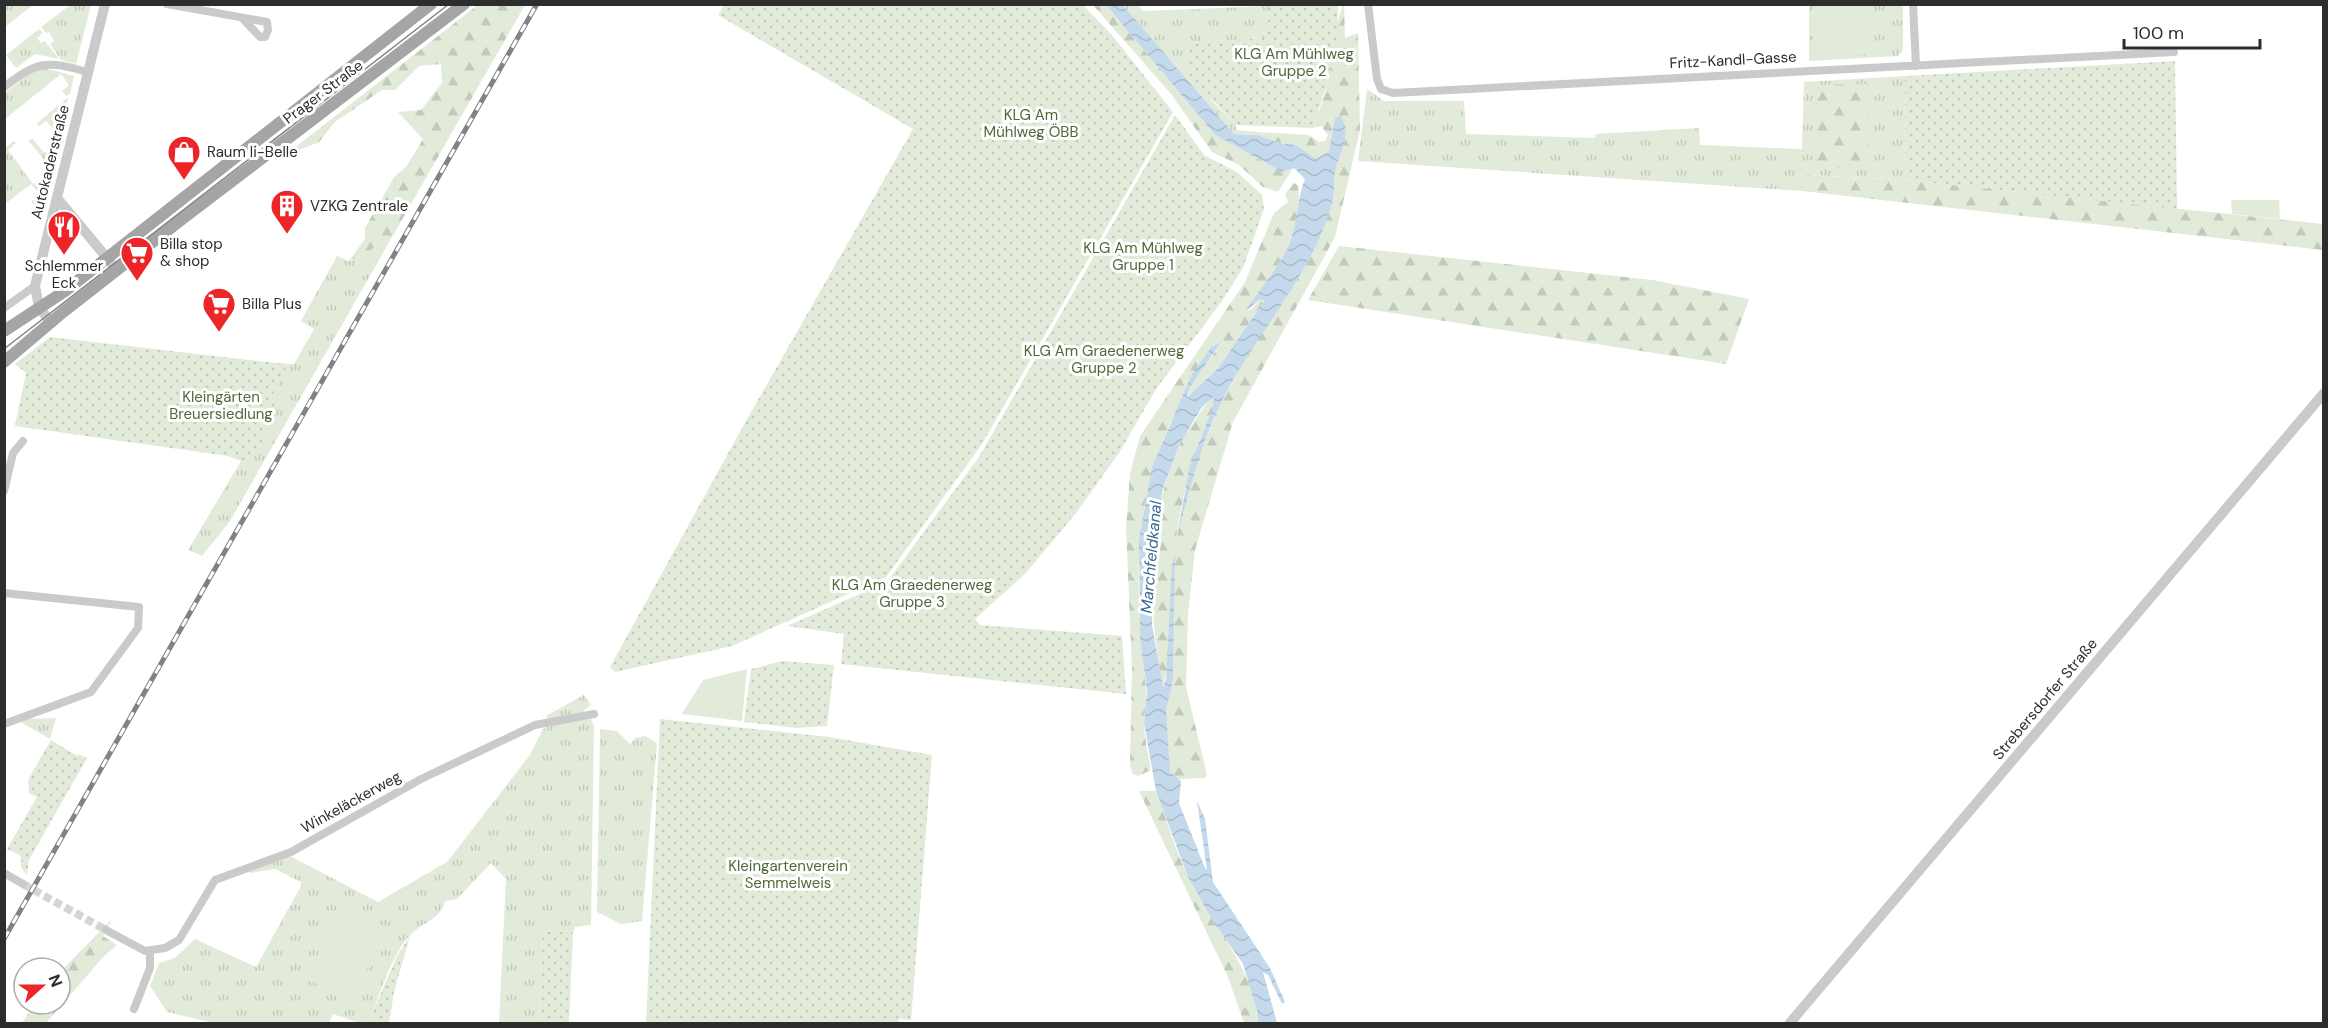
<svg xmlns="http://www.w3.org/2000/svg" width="2328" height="1028" viewBox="0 0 2328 1028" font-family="'DM Sans',sans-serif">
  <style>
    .grass { fill: url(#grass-tufts) }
    .forest { fill: url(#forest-firs) }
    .park { fill: #e2ebd9 }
    .garden { fill: url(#garden-dots) }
    .water { fill: url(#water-waves) }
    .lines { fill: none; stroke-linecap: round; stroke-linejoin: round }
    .minor-tunnel { stroke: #d5d5d5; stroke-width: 8; stroke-dasharray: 8 4; stroke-linecap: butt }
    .minor { stroke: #cacaca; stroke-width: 8 }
    .tertiary { stroke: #cacaca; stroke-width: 10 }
    .primary { stroke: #a5a5a5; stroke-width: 12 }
    .tram { stroke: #828282; stroke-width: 1.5 }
    .rail-casing { stroke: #828282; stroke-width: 5 }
    .rail { stroke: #fff; stroke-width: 3; stroke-dasharray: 9; stroke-linecap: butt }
    .labels { text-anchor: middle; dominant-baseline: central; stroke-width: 6; stroke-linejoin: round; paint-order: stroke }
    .park-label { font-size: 15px; fill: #4d6a38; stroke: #fff }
    .street-label { font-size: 15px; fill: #2d2d2d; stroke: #fff }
    .poi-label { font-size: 15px; fill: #2d2d2d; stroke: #fff; text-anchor: start }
    .water-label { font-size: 16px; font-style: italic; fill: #376992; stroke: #fff }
  </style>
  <defs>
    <pattern id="grass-tufts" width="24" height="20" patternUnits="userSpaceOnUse" patternTransform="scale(1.5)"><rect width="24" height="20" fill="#e2ebd9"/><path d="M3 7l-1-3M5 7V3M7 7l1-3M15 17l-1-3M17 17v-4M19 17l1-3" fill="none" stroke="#c2cabb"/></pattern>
    <pattern id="forest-firs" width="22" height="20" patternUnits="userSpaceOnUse" patternTransform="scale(1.5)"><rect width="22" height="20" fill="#e2ebd9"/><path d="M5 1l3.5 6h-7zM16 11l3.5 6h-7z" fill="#c2cabb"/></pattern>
    <pattern id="garden-dots" width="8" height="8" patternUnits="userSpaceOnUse" patternTransform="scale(1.5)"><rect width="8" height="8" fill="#e2ebd9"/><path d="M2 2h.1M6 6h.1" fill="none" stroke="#c2cabb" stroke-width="1.8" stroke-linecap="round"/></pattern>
    <pattern id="water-waves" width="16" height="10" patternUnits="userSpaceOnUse" patternTransform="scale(1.5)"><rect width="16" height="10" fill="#c4daec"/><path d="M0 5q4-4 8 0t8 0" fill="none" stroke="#a9bbcb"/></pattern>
  </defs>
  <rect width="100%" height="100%" fill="#fff"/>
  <path class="grass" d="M6 5V4L33 5 5 27Z
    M70 5H91L76 64 61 60 50 44 54 41 49 32 46 33 41 27Z
    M1123 5H1137L1144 11 1268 6 1267 38 1186 43 1211 100 1236 125V130L1259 132 1258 135 1234 134Z
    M1809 5H1903V50L1898 56 1809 61Z
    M39 29 43 33 37 38 41 43 45 41 59 59 35 54 16 68 6 55Z
    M44 68 74 76 70 94 66 96 62 91 69 85 61 74 5 119V93L33 70Z
    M1905 76 1906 180 1807 175 1802 191 1358 161 1367 89 1384 101H1464L1466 134 1595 138 1596 134 1699 128 1700 145 1802 149 1804 82Z
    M67 98 68 99 57 146 51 138 57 133 46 121 39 126 36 124Z
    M32 138 44 153 52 147 55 151 46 173 42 169 47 164 29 141Z
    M14 141 16 143 8 150 33 184 45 178 38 205 37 207 31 202 40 195 31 184 5 204V148Z
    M391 239 230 521 202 556 188 550 241 461 249 464 271 395 288 364H294L314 329 301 321 337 256 349 261Z
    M584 695 591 705 582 712 548 719 546 716Z
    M56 718 50 739 19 721 23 719Z
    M591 719 594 727 591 925 575 927 573 932 543 931 539 1023H499L506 879 491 863 457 899 445 901C440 920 423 922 410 935 391 955 379 998 368 1023H359L333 1014 329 1023H214L167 1012 150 986 159 963 175 958 195 939 256 967 301 886V882L275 869 250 873 246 870 290 856 378 902 447 862 530 755 543 729 553 724Z
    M600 729 617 731 630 744 635 738 645 736 657 743 642 921 621 924 597 912Z"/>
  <path class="forest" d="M479 4 525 5 391 239 349 261 365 239V228L394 177 406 167 423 139 398 112 421 110 442 83 441 64 419 66 395 90H382L335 122 319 142 284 156Z
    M1093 5H1106L1215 135 1282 172 1293 168 1278 192 1263 187 1239 165 1212 152 1171 94Z
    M1344 5 1345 38 1358 33 1360 130 1335 237 1233 422 1195 550 1188 614 1186 687 1207 775 1205 778 1179 779 1171 775C1163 746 1162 709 1173 680L1174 550 1168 664 1163 688C1157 680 1159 666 1158 657 1146 580 1151 503 1185 433 1194 427 1200 407 1214 397 1215 413 1203 429 1198 445 1187 477 1180 510 1175 544L1196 464 1219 406 1333 200 1335 170 1346 136 1335 118 1329 151 1316 159 1297 145 1279 143 1258 135 1259 132 1309 135 1319 142 1325 141 1328 135 1321 126 1313 128C1317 116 1322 104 1325 92 1330 72 1335 16 1344 5Z
    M1868 84V170L1813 166 1815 85Z
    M1806 175 1906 180 2323 224V250L1802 191Z
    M1294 183 1298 185C1304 232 1275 278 1244 312L1252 309 1260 299 1264 301 1218 368 1188 398 1190 387 1223 341C1206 348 1198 372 1189 387 1130 490 1134 575 1146 688 1147 699 1145 709 1144 720 1144 736 1148 753 1151 770L1138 776 1133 774 1130 766 1132 668 1126 529 1130 474 1140 436 1245 282 1274 213 1288 202 1285 194Z
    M1339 246 1652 280 1749 299 1726 364 1308 300Z
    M1139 791H1156C1167 820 1175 851 1189 878 1213 927 1254 967 1258 1023H1244L1228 977Z
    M112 919 103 936 117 945 104 956 46 1023 21 1024 30 1011H37L40 1004H60V972Z"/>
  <path class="park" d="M1815 5H1856L1855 17 1817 21 1872 17 1874 54 1812 58Z
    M2231 200H2279L2280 219 2232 214Z
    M747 669 742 721 682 714 703 680Z
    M341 903 387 928 353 999 308 980 334 912Z"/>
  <path class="garden" d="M725 4 1083 5 1111 34 1173 112 982 444 886 577 732 646 615 672 610 667 746 421 913 129 718 15Z
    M1279 5H1338C1339 47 1326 88 1313 128L1236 125 1190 76 1186 43 1266 38 1268 6Z
    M2175 61 2177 209 1906 180 1905 76Z
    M1175 115 1204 155 1237 172 1262 195 1264 209 1243 268 1222 301 1156 389 1119 453 1076 513 1025 574 975 619 980 625 1122 636 1126 694 841 664 844 634 787 626 887 582 979 457Z
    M50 337 276 363 288 364 272 395 279 400 264 439 249 464 228 456 15 426 26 373 15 364Z
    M782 661 834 665 827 726 796 728 744 722 751 669Z
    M660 719 829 737 932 755 911 1020 899 1019V1024L646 1023Z
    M51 740 77 756 78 754 87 758 29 860 27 875 21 867V856L7 849 37 797 29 793 28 780Z
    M543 931 573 932 569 1023H539Z
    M410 936 394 992 389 1023H368L397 956Z"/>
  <path class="water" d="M1106 5H1123L1234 134 1258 135 1279 143 1297 145 1316 159 1329 151 1335 118 1340 116C1353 132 1340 152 1336 168 1333 178 1335 189 1333 200 1330 212 1324 227 1319 239 1292 298 1247 348 1219 407 1198 452 1187 499 1175 546L1190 465 1212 410 1214 397 1202 407 1179 445 1163 489 1153 541 1152 625 1163 687 1166 679 1172 565 1175 551 1173 680 1166 710 1170 772 1181 781 1179 803 1205 868 1207 870 1197 801 1205 819 1213 882 1270 968 1285 1002 1282 1004 1268 975 1263 972 1277 1023H1258L1257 1011 1243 964 1213 921 1188 877 1156 791 1144 723 1147 691 1140 637 1139 539 1152 467 1192 374 1210 349 1223 340 1190 387 1187 398 1218 368 1264 301 1260 299 1244 313C1259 290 1279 269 1290 242 1298 221 1297 197 1305 179L1294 168 1282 172 1215 135Z"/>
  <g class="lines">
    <path class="minor-tunnel" d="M23 884 106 930"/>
    <path class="minor" d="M167 4 267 22 268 30 265 37H260L242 18
      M1368 4 1377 79 1381 89 1393 93 2174 52
      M1913 4 1916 66
      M4 87C38 61 46 60 87 72
      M4 308 35 286
      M4 491 13 453 23 441
      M4 593 139 607 138 628 91 692 4 724
      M4 873 23 884
      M106 930 145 951 165 948 179 940 215 880 291 852 421 779 535 725 594 714
      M134 1009 150 968V951"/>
    <path class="tertiary" d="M57 198 117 270
      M51 323 39 307 35 286 105 4
      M1789 1024 2324 393"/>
    <path class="primary" d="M4 331 65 291 431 4
      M4 362 63 312 182 219 464 4"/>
    <path class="tram" d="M4 349 449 4"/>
    <g class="rail-casing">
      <path id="rail" d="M4 939 537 4"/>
    </g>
    <use href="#rail" class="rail"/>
  </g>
  <defs>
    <g id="shop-pin" transform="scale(1.725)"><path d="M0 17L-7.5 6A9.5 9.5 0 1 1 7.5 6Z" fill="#ed2528" stroke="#fff"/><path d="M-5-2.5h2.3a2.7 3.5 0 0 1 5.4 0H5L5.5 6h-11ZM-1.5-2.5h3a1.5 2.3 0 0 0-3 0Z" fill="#fff"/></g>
    <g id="building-pin" transform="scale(1.725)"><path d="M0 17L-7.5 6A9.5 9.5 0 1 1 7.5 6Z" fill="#ed2528" stroke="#fff"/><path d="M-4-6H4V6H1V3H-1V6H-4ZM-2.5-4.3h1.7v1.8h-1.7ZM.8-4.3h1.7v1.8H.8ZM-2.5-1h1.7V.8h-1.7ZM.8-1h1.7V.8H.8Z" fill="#fff"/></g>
    <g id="restaurant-pin" transform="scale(1.725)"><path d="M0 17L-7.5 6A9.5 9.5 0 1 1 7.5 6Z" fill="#ed2528" stroke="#fff"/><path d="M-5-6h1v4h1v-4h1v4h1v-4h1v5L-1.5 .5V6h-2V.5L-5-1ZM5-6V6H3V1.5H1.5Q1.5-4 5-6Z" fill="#fff"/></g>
    <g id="supermarket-pin" transform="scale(1.725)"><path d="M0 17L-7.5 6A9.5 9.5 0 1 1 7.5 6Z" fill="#ed2528" stroke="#fff"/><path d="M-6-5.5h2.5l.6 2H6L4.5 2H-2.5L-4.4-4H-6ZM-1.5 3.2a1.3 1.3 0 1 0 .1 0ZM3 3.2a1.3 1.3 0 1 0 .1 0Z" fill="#fff"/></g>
  </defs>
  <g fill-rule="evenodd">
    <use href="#shop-pin" x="184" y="152"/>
    <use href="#building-pin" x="287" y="206"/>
    <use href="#restaurant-pin" x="64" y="227"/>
    <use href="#supermarket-pin" x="137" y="253"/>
    <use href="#supermarket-pin" x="219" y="304"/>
  </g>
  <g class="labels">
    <g class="park-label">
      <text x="1294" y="54">KLG Am Mühlweg<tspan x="1294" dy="17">Gruppe 2</tspan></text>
      <text x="1031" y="115">KLG Am<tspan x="1031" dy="17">Mühlweg ÖBB</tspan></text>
      <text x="1143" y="248">KLG Am Mühlweg<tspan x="1143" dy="17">Gruppe 1</tspan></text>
      <text x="1104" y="351">KLG Am Graedenerweg<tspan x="1104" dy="17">Gruppe 2</tspan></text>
      <text x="221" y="397">Kleingärten<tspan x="221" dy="17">Breuersiedlung</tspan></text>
      <text x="912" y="585">KLG Am Graedenerweg<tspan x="912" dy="17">Gruppe 3</tspan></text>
      <text x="788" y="866">Kleingartenverein<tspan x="788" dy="17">Semmelweis</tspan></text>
    </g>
    <g class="street-label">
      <text transform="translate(1733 60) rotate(-3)">Fritz-Kandl-Gasse</text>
      <text transform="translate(323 92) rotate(-37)">Prager Straße</text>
      <text transform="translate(50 162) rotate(-76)">Autokaderstraße</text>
      <text transform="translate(2045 699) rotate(-50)">Strebersdorfer Straße</text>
      <text transform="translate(351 802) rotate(-29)">Winkeläckerweg</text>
    </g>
    <g class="poi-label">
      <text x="207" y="152">Raum li-Belle</text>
      <text x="310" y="206">VZKG Zentrale</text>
      <text x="160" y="244">Billa stop<tspan x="160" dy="17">&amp; shop</tspan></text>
      <text x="64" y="266" text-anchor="middle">Schlemmer<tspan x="64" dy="17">Eck</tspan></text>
      <text x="242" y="304">Billa Plus</text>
    </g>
    <g class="water-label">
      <text transform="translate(1151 557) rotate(-85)">Marchfeldkanal</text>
    </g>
  </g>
  <rect width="2328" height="1028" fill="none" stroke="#2d2d2d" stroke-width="12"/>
  <g transform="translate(42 986) rotate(69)"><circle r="28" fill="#ffffff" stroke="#ababab" stroke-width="1.5"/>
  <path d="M0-4.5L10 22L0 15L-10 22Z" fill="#ed2528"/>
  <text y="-9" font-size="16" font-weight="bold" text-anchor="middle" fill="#2d2d2d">N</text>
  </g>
  <path d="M2124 39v9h136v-9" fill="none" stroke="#2d2d2d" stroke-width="3"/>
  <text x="2133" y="39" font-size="18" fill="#2d2d2d" stroke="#ffffff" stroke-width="4.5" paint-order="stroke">100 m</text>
</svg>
